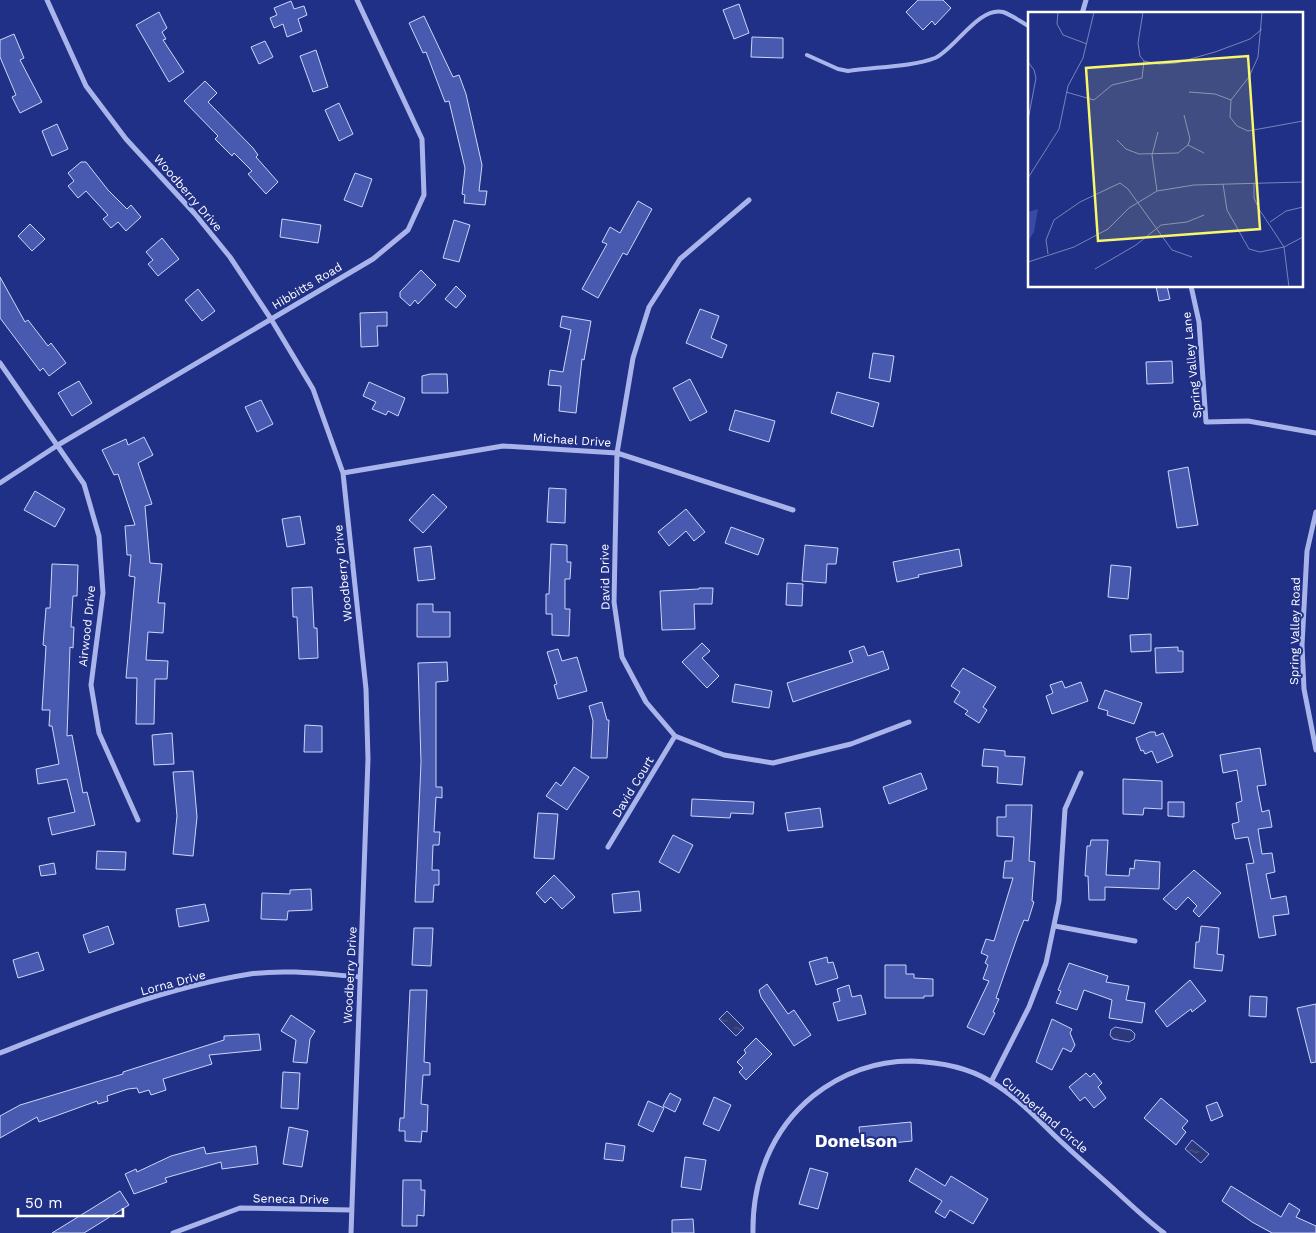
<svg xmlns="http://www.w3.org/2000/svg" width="1316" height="1233" viewBox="0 0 1316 1233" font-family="'Work Sans',sans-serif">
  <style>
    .water { fill: url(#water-ripples); stroke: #9daceb }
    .building { fill: #485aaf; stroke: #ced5f7 }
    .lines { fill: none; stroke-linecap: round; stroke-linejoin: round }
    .lane { stroke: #a9b5ea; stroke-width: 4 }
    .street { stroke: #a9b5ea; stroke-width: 5 }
    .labels { text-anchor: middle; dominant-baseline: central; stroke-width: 4; stroke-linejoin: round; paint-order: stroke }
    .street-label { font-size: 12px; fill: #fff; stroke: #203087 }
    .district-label { font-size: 18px; font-weight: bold; fill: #fff; stroke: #203087 }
    .inset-road { fill: none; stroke: #7983b7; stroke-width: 1 }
    .view { fill: #f8f66a; fill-opacity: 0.15; stroke: #f8f66a; stroke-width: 2.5 }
    .inset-edge { fill: none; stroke: #fff; stroke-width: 2.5 }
  </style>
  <defs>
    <pattern id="water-ripples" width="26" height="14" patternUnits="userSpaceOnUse" patternTransform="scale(1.25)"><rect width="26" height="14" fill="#2c3879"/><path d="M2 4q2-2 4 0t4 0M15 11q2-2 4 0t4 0" fill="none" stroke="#4c568d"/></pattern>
  </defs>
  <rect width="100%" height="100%" fill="#203087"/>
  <path class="water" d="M727 1011 744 1028 736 1036 719 1019Z
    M1115 1027 1131 1030 1135 1034 1134 1039 1129 1042 1113 1039 1110 1035 1111 1030Z
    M1192 1140 1209 1154 1201 1163 1185 1149Z"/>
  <path class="building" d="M918 0H943L951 8 935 25 932 21 923 30 906 12Z
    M291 1 294 9 304 6 307 15 298 19 302 31 287 37 283 24 274 28 270 18 277 15 274 8Z
    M739 4 749 33 734 39 723 10Z
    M159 12 167 28 162 32 166 39 163 40 184 72 169 82 136 25Z
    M424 16 453 77 459 75 466 94 482 165 479 191H487L485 205 464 203 465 195 462 194 465 168 449 101 445 102 426 52 423 53 409 23Z
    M14 34 24 58 20 60 42 102 20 113 12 97 16 95 0 57V40Z
    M752 37 783 38V58L751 57Z
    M265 41 273 57 259 64 251 47Z
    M316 50 328 87 313 92 300 56Z
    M205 81 217 93 208 102 253 148 258 155 256 157 278 182 266 194 248 174 252 171 234 153 232 156 215 139 218 136 184 101Z
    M339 103 353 134 339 141 325 110Z
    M57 124 68 149 52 156 42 131Z
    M81 162H86L108 190 127 209 131 205 141 217 126 231 118 222 111 228 103 219 108 215 86 191 78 198 68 186 74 181 68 173Z
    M355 173 372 179 362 207 344 200Z
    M638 201 652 209 627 255 623 253 598 298 582 289 607 244 602 242 610 227 620 233Z
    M282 219 321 225 318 243 280 237Z
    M454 220 470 225 459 262 443 258Z
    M30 224 45 239 32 251 18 236Z
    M162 238 179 259 158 276 148 264 153 260 146 252Z
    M421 270 436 285 418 304 415 300 410 306 400 297V292Z
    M0 277 25 322 28 320 48 346 51 343 66 363 49 376 43 368 40 371 0 318Z
    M456 286 466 296 456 308 445 299Z
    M1156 286H1167L1170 299 1159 301Z
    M198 289 215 311 202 321 185 300Z
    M700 309 719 316 711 338 727 345 722 358 686 343Z
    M387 312V326H377L378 346 361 347 360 313Z
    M562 316 591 321 584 360 582 359 576 413 559 411 561 386 548 385 550 370 563 372 571 330 560 327Z
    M873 353 894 356 890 382 869 378Z
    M1172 361 1173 383 1147 384 1146 362Z
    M430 374H447L448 393H422V376Z
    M690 379 707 412 690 421 673 388Z
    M79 381 92 403 72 416 58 393Z
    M369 382 405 398 398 416 388 411 386 415 372 409 376 402 363 396Z
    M837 392 879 403 873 427 831 413Z
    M261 400 273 424 257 432 245 407Z
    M735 410 775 421 769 442 729 430Z
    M144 437 153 455 138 463 152 504 145 506 150 563 162 564 158 603H165L163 633 148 632 146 660 168 661 167 679H155L154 724H136L137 678H126L135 577 129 576 131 555H127L125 526 135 525 118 474 114 475 102 450 126 439 128 445Z
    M1188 467 1198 525 1177 528 1168 471Z
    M549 488 566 489 565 523 547 522Z
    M35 491 65 509 55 527 24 510Z
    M433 494 447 507 423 533 409 520Z
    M686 509 705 532 694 541 686 531 669 546 658 532Z
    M300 516 305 544 287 547 282 519Z
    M731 527 764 539 758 555 725 543Z
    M551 544 567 545V562H571L570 579H565V609H570L569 636 552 635V614H546V594H549Z
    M805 545 838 548 836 564H827L826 583 802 581Z
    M431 546 435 579 418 581 414 548Z
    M959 549 962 566 918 575 919 577 897 582 893 562Z
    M52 564 78 565 77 596H73L71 627H74L73 648 70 647 67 736 72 735 83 793 87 792 95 825 52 835 48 818 75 812 67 779 38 784 36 769 59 764 52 726H49L50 710H42L46 646 43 645 46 608H50Z
    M1111 565 1131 567 1128 599 1108 597Z
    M787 583 803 584 802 606 786 605Z
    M312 587 314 628H317L318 658 299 659 297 617H293L292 588Z
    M699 588H713L712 604H694L695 629 662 630 660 591 699 589Z
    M417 604H433V612H450V637H417Z
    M1151 634V651L1131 652 1130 635Z
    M702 643 710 651 702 658 719 676 707 688 682 662Z
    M864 646 868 656 883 651 889 669 793 702 787 683 853 662 849 651Z
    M1178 647V651H1183V672L1156 673 1155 648Z
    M558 649 562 661 577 657 587 691 558 699 554 685 557 684 547 652Z
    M447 662 448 681 436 682V787H442V798L436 797 434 832H440L439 845H433L432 870H439V885H434L433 902H415L421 762 418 663Z
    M963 668 996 687 983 707 987 710 979 723 965 714 968 711 954 702 960 692 951 686Z
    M1062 681 1065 688 1081 682 1088 701 1052 714 1046 696 1053 693 1050 685Z
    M735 684 772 691 769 708 732 702Z
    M1105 690 1142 703 1134 724 1107 715 1108 711 1098 708Z
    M602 702 607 720H609L607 758H591L593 721 589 706Z
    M305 725 322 726V752H304Z
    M1150 732H1155L1156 736 1163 733 1173 756 1157 763 1152 751 1145 754 1143 750 1141 751 1136 738Z
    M172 733 174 764 154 765 152 735Z
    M1260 748 1266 785 1257 786 1262 812 1269 810 1272 827 1258 829 1262 854 1272 853 1275 872 1266 874 1271 899 1286 896 1289 914 1273 916 1276 935 1259 938 1246 864 1254 863 1248 837 1235 839 1232 824 1239 822 1236 803 1242 801 1237 770 1223 773 1220 755Z
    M984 749 1005 751V756L1025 757 1022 785 997 783 998 767 982 766Z
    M574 767 589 777 567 810 546 796 556 782 561 786Z
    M193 771 197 817 193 856 173 854 177 816 173 772Z
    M921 773 927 789 889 804 883 787Z
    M1123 779 1162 781V809L1144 808 1143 815 1123 814Z
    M692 799 754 802 753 814 731 813 730 818 691 816Z
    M1168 802H1184V817L1168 816Z
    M1006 805H1032L1029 861 1035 862 1032 901 1034 902 1028 921 1024 920 1018 935 996 998 999 999 993 1012 995 1013 984 1035 967 1027 989 981 983 979 988 965 985 963 988 956 981 953 986 939 994 941 1013 878H1003L1005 861H1012L1014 837 997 836V817H1006Z
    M820 808 823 827 788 831 785 813Z
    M538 813 558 814 554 859 534 858Z
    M673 835 693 845 679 873 659 862Z
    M1091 840H1108L1106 875 1129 876 1130 868 1134 869 1135 860 1160 862 1159 889 1105 887V900H1089L1088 876H1085L1087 846H1090Z
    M97 851 126 852 125 870 96 869Z
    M54 863 56 874 41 876 39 866Z
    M1194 870 1221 893 1199 917 1193 911 1197 906 1188 897 1176 910 1163 899Z
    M554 875 575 897 562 909 551 897 545 903 536 893Z
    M311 889 312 910 288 911 287 920 261 919 262 893 290 894V890Z
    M639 891 641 911 614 913 612 894Z
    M205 904 209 921 179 927 176 909Z
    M108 926 114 944 89 953 83 935Z
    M1201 926 1219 928 1217 954 1224 955 1222 971 1194 968 1196 942H1199Z
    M414 928H433L431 966 412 965Z
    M38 952 44 970 18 978 13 960Z
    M827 957 828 963 833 962 838 978 816 985 809 962Z
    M1069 963 1108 976 1106 982 1129 986 1126 1000 1145 1003 1142 1023 1109 1018 1112 1000 1084 990 1077 1010 1056 1003 1061 991 1058 990Z
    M885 965H906V974H914V978L933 979V996H924V998H885Z
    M1190 980 1206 1001 1192 1012 1191 1009 1167 1027 1155 1011Z
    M767 984 788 1014 794 1010 811 1035 794 1046 761 997 759 990Z
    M849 985 852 997 861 995 866 1014 838 1021 833 1003 840 1001 837 989Z
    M410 990H427L424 1062 430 1063V1075H423L421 1104 428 1105 427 1132 422 1131 421 1142 405 1141V1131H399L400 1118H404Z
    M1250 996 1267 997 1266 1017 1249 1016Z
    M1316 1004V1062L1311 1063 1297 1008Z
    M291 1015 315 1031 310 1039 307 1063 293 1062 296 1040 281 1031Z
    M1052 1019 1072 1029 1070 1033 1075 1045 1071 1052 1063 1048 1052 1070 1036 1062Z
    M259 1034 261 1050 209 1055 212 1064 163 1079 166 1090 151 1095 149 1090 139 1093 137 1088 128 1089 107 1096 108 1101 98 1104 97 1101 39 1122 37 1117 0 1138V1116L20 1105 123 1074V1072L224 1040V1036Z
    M756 1038 772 1054 746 1080 739 1072 743 1068 737 1062 746 1053 744 1050Z
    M283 1072 300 1073 298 1109 281 1108Z
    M1086 1073 1090 1077 1094 1073 1102 1083 1098 1087 1106 1098 1094 1108 1085 1097 1080 1101 1069 1087Z
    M670 1093 681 1099 675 1112 663 1106Z
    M714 1097 731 1105 719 1131 703 1124Z
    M1161 1098 1188 1121 1182 1128 1186 1132 1176 1145 1144 1118Z
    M648 1101 664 1108 653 1132 638 1125Z
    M1217 1102 1223 1116 1211 1121 1206 1106Z
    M911 1122 912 1141 861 1146 859 1127Z
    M289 1127 308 1131 302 1167 283 1164Z
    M606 1143 625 1146 623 1161 604 1159Z
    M256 1146 258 1164 222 1169 221 1162 165 1178 167 1182 134 1194 125 1174 136 1169 137 1172 171 1156 204 1147 206 1154Z
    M685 1157 706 1160 701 1190 681 1187Z
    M810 1168 828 1173 818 1209 799 1204Z
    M916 1168 945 1186 951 1176 988 1199 973 1224 950 1210 945 1218 935 1212 942 1201 909 1181Z
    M403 1180H421V1190H425L424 1216 417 1215V1226H402Z
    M1231 1186 1281 1217 1289 1203 1300 1210 1296 1217 1316 1226V1233H1272L1252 1222 1222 1201Z
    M120 1191 129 1205 84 1233H52Z
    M693 1219 694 1233H672V1220Z"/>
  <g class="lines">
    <path class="lane" d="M807 55 838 69 848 71C873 67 912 67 935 58 955 49 979 6 1003 12 1012 15 1021 22 1030 27"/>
    <path class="street" d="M47 0 86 86 126 139 195 214 230 257 271 319 313 389 343 473 366 689 368 759 351 1233
      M1082 14 1086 0
      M749 200 680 259 649 307 633 358 617 453 614 602 622 657 646 702 675 736 724 755 773 763 851 744 909 722
      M1191 286 1199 322 1206 422 1248 421 1316 433
      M0 363 84 484 99 536 103 593 91 685 99 733 138 820
      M343 473 503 446 617 453 793 510
      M0 483 58 445 373 259 408 230 424 195 422 139 357 0
      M1316 512 1307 551 1302 645 1304 689 1316 750
      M608 847 675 736
      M1055 926 1135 941
      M0 1053C81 1021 163 988 250 974 286 969 323 974 360 977
      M991 1082 1029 1007 1046 963 1059 901 1065 809 1081 773
      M173 1233 240 1208 352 1210
      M753 1233C752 1181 771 1130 813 1096 841 1074 875 1061 911 1061 938 1062 967 1067 990 1081 1014 1095 1035 1116 1054 1135 1075 1155 1097 1174 1118 1193 1133 1207 1148 1221 1164 1233"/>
  </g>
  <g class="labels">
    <g class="street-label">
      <text transform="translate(188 193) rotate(49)">Woodberry Drive</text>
      <text transform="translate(307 286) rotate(-31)">Hibbitts Road</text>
      <text transform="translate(1192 365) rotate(-96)">Spring Valley Lane</text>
      <text transform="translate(572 440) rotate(4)">Michael Drive</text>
      <text transform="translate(343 573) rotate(-96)">Woodberry Drive</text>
      <text transform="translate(605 577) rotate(-91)">David Drive</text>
      <text transform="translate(87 626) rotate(-84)">Airwood Drive</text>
      <text transform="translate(1295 631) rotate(-89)">Spring Valley Road</text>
      <text transform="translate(633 787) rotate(-59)">David Court</text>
      <text transform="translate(350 975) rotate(-87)">Woodberry Drive</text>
      <text transform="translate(173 983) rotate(-15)">Lorna Drive</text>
      <text transform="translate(1045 1115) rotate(41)">Cumberland Circle</text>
      <text transform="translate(291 1199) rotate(1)">Seneca Drive</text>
    </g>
    <g class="district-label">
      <text x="856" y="1140">Donelson</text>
    </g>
  </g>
  <g transform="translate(1028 12)">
    <rect width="275" height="275" fill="#203087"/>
    <path d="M10 197 6 220 0 229V200Z" fill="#364aa6"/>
    <path class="inset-road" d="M30 0 29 12 35 23 59 32M115 0 110 31 112 44 116 49 130 52 148 51 187 40 222 27 234 17M234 0 230 45 221 65 203 88 202 105 209 114 220 119 275 109M0 50 6 58 8 66 0 108M38 80 66 88 84 73 114 66 116 49M161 80 187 82 203 88M89 128 98 137 111 142 150 141 160 133 162 127 156 103M160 133 176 141M0 166 31 117 40 74 55 46 66 0M226 171V186L231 197 256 235 261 275M195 172 199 198 221 237 232 240 256 235 275 225M129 179 124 143 130 120M242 210 258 199 275 195M20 242 18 228 26 208 52 190 92 171 100 177 144 238 164 245M0 250 46 235 80 217 101 196 129 179 166 173 275 170M67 257 108 233 133 213 159 210 176 203"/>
    <path class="view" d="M220 44 232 217 70 229 58 56Z"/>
    <rect width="275" height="275" class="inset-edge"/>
  </g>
  <path d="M18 1208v8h105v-8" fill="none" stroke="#ffffff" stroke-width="2.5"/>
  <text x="25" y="1208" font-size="15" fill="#ffffff" stroke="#203087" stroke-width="4" paint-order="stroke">50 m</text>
</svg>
